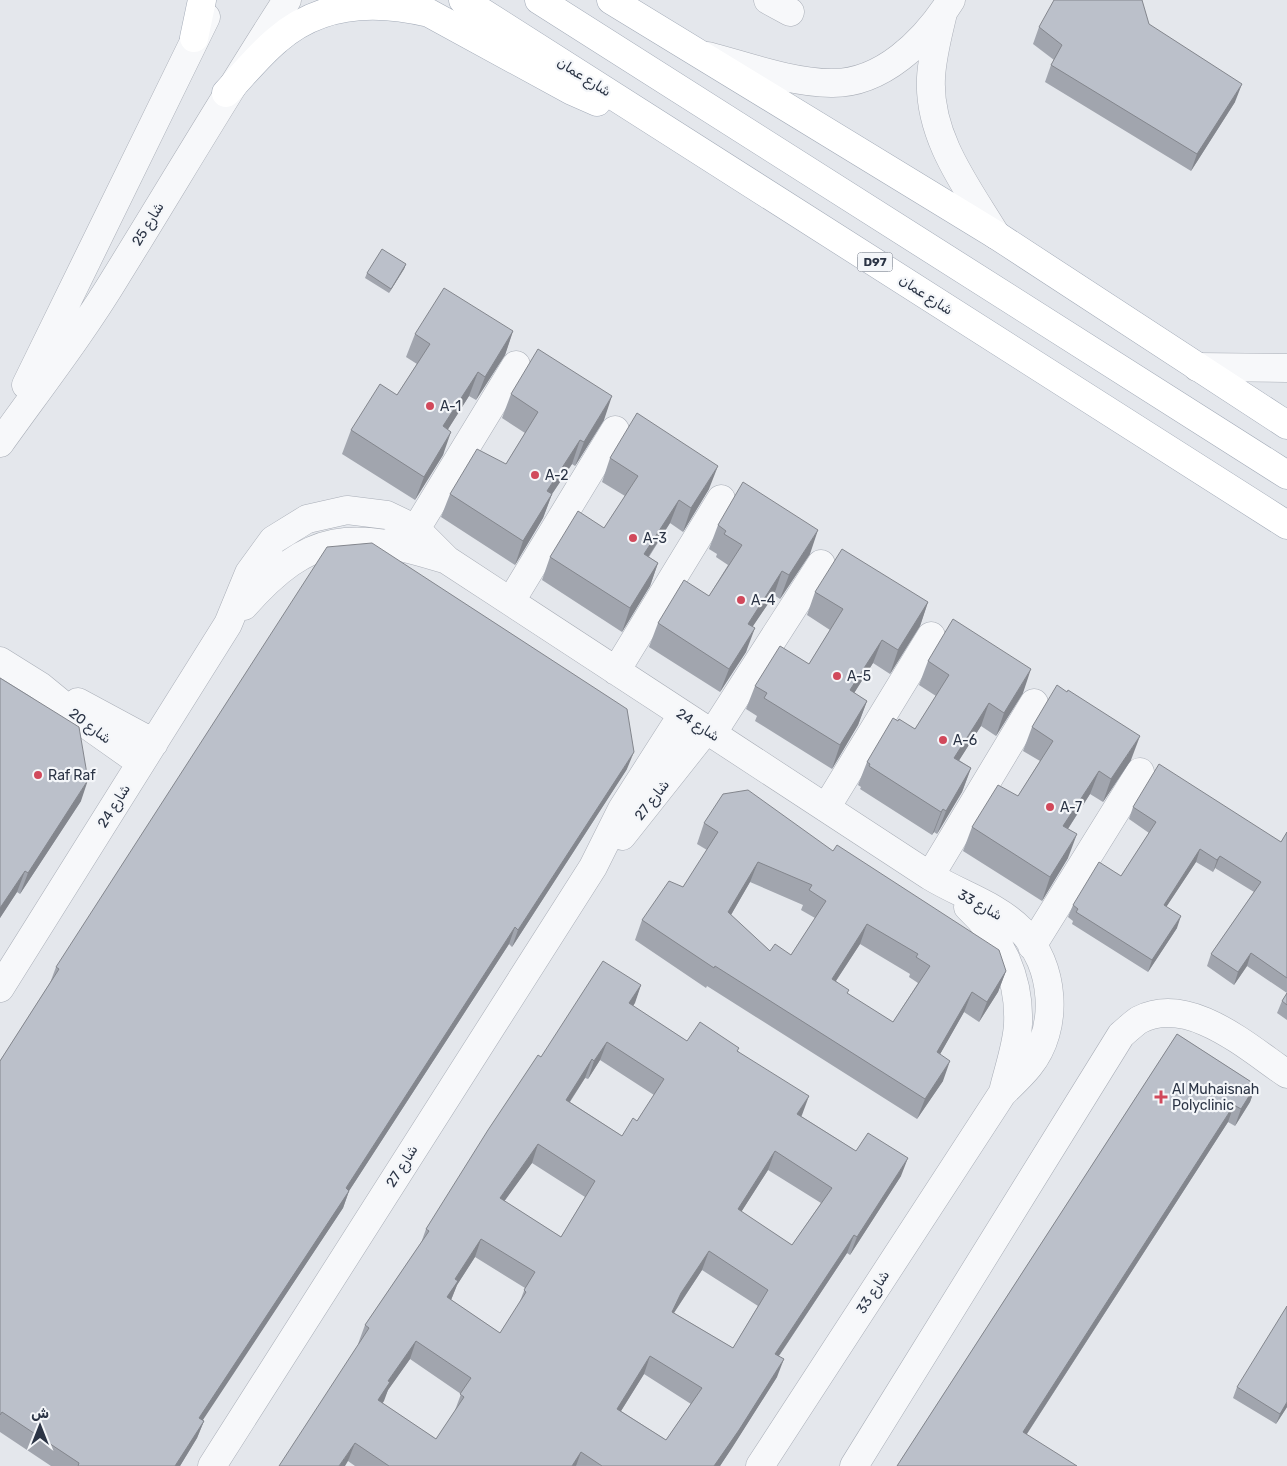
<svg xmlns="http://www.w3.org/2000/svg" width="1287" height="1466" viewBox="0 0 1287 1466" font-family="Rubik,Cairo,sans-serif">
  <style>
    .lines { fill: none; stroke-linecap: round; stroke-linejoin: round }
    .minor-casing { stroke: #a9aeb7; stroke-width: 29 }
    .major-casing { stroke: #a3abb8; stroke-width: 29 }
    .minor { stroke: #f7f8fa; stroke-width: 28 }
    .major { stroke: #fff; stroke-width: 28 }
    .wall { fill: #a1a5ae; fill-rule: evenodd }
    .shaded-wall { fill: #83868d }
    .building { fill: #bbc0ca; stroke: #83868d; fill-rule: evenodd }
    .poi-dot { fill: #d1495b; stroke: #f4f6f9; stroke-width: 2 }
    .labels { text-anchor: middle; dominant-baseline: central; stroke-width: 4.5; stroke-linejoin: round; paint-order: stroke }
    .shield { fill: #f4f6f9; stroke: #676e7b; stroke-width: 1 }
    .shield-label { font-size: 12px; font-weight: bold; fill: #2b3445 }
    .street-label { font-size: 14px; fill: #2b3445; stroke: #f4f6f9 }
    .poi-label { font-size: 14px; fill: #2b3445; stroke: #f4f6f9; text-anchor: start }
  </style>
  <rect width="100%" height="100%" fill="#e4e7ec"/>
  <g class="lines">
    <g class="minor-casing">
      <path id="minor" d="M768 0 790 12
        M943 13C938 34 932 56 931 78 928 137 967 187 996 235
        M708 56C746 66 792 83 831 83 882 84 925 41 951 0
        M1197 367 1287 368
        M26 385 206 17
        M0 443C40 387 82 333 117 275 174 183 228 91 287 0
        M416 529 516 365
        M511 601 615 430
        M244 606C310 531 352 530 444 559
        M0 661 40 686 90 727 141 763
        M616 671 721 499
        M78 702 154 743
        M712 734 821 564
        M826 808 931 636
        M622 836 706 730
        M930 876 1034 703
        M968 907C1001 938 1020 978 1018 1024 1017 1046 1008 1070 1003 1092
        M1032 946 1140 772
        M0 988 228 624 249 573 273 540 307 519 347 510 387 515 416 529 447 560 930 876C959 894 997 905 1021 930 1055 965 1060 1028 1029 1066 1021 1076 1011 1085 1002 1094L760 1466
        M212 1466 593 867 622 809 682 715
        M854 1466 1121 1035C1127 1030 1133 1024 1139 1020 1189 994 1247 1047 1287 1074"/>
    </g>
    <g class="major-casing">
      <path id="major" d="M463 0 1287 525
        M539 0 1287 475
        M611 0 996 235 1287 425
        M194 38 202 0
        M226 93C243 75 259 55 277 40 320 2 376 0 429 13L572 91 597 102"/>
    </g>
    <use href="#minor" class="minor"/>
    <use href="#major" class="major"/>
  </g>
  <path class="wall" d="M1149 24 1235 102 1191 171 1045 82 1051 65 1054 60 1033 44 1039 27Z
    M406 264 404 269 389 293 365 278 367 273Z
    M513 331 505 355 476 400 469 396 448 429 443 455 415 500 342 454 351 430 397 395 417 364 406 357 415 334Z
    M511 394 604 420 575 466 572 464 552 494 543 518 515 565 441 517 450 494 506 464 525 433 502 418Z
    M610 458 709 489 683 532 670 523 649 557 658 563 650 586 622 632 542 580 550 557 604 528 625 496 602 482Z
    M718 525 810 554 780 599 774 595 752 627 746 652 720 692 649 647 658 623 709 596 728 565 716 557 717 554 709 549Z
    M815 592 928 602 920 626 890 674 873 663 854 693 867 701 858 725 832 769 755 721 757 716 746 709 755 686 809 664 830 630 807 615Z
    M928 661 1023 693 996 736 981 726 959 760 971 768 962 792 937 834 934 832 932 835 860 789 861 787 858 785 867 762 898 721 915 729 936 696 919 685Z
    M0 678 81 801 20 894 17 892 0 918Z
    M1032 727 1131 760 1103 802 1090 794 1068 829V858L1042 901 963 851 972 827 1018 796 1040 761 1023 751Z
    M627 769 512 947 509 944 349 1191 343 1208 202 1420 204 1421 197 1438 180 1466H51L0 1432V1061L50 983 56 967Z
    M1133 807 1281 842 1287 832V1020L1277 1013 1282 1001 1287 993 1247 966 1234 985 1207 966 1211 954 1254 892 1215 868 1213 872 1196 862 1166 907 1177 928 1148 972 1072 924 1073 921 1068 917 1073 905 1121 876 1149 833 1129 819Z
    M704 823 833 851 1006 971 998 992 979 1022 964 1012 940 1054 943 1081 917 1119 707 986 706 988 635 940 642 920 683 887 707 850 697 844ZM750 882 803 905 801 910 815 918 791 955 770 951 731 915ZM860 944 910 974 909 977 918 983 893 1022 847 994 836 981Z
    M641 985 633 1006 687 1041 738 1051 802 1115 801 1116 856 1151 901 1176 850 1255 847 1253 779 1356 777 1377 720 1466H355L348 1461 359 1344H358L365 1325 421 1243 426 1229 541 1057ZM600 1060 654 1095 637 1121 622 1136 570 1102 585 1078 588 1079ZM532 1163 585 1197 561 1237 504 1201ZM768 1170 821 1203 792 1245 741 1212ZM475 1257 525 1288 519 1304 500 1333 451 1300 457 1285ZM702 1270 758 1306 733 1348 674 1313ZM410 1359 461 1394 454 1413 436 1439 382 1403 388 1390ZM644 1374 691 1404 666 1440 621 1411Z
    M1177 1034 1256 1085 1250 1102 1235 1126 1228 1122 1027 1434 897 1466Z
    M1237 1387 1287 1407 1276 1424 1233 1398Z"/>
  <path class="shaded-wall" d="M1242 84 1235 102 1191 171 1197 154Z
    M406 264 404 269 389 293 391 289Z
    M513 331 505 355 476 400 485 377Z
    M478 372 469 396 435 450 443 426Z
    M612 396 604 420 575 466 584 442Z
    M451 432 443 455 415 500 424 477Z
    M580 440 572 464 552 494 543 518 515 565 523 541 547 491Z
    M718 466 709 489 683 532 691 508Z
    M679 500 670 523 635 577 644 554Z
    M818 530 810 554 780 599 789 575Z
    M658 563 650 586 622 632 630 608Z
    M782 571 774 595 739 647 748 624Z
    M928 602 920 626 890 674 898 650Z
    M755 628 746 652 720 692 729 669Z
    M882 640 873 663 841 714 850 690Z
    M1031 669 1023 693 996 736 1004 713Z
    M867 701 858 725 832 769 840 745Z
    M989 703 981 726 946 781 954 758Z
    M1140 736 1131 760 1103 802 1111 779Z
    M634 752 627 769 512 947 518 930Z
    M971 768 962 792 937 834 946 811Z
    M1099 771 1090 794 1055 849 1063 826Z
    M88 780 81 801 20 894 28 873Z
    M943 809 934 832 932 835 941 812Z
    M1077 834 1068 858 1042 901 1050 877Z
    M1200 849 1196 862 1159 918 1164 905Z
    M1220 856 1215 868 1213 872 1217 860Z
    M758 862 750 882 721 932 728 912Z
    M25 871 17 892 0 918V908Z
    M1181 916 1177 928 1148 972 1152 960Z
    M867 924 860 944 824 999 832 979Z
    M515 927 509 944 349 1191 343 1208 193 1435 199 1418 346 1188Z
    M1251 953 1247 966 1234 985 1238 972Z
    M1006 971 998 992 979 1022 987 1002Z
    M641 985 635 1003 623 1022 629 1003Z
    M972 992 964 1012 930 1072 937 1052Z
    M607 1042 600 1060 588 1079 594 1061Z
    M592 1059 585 1078 559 1118 566 1100Z
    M950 1061 943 1081 917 1119 925 1099Z
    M1256 1085 1250 1102 1235 1126 1241 1109Z
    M809 1096 802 1115 790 1132 797 1114Z
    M1234 1105 1228 1122 1017 1449 1023 1432Z
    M538 1144 532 1163 493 1217 500 1198Z
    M775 1151 768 1170 731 1228 738 1209Z
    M908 1158 901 1176 850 1255 857 1237Z
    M854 1235 847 1253 768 1372 775 1354Z
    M481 1239 475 1257 457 1285 451 1300 447 1297 455 1279Z
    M709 1251 702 1270 675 1311 665 1330 672 1312 681 1293Z
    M416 1341 410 1359 388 1390 384 1401 372 1419 378 1400 388 1381Z
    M650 1356 644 1374 611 1427 617 1409Z
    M784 1359 777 1377 732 1448 720 1466H714Z
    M1287 1402V1407L1276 1424 1280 1414Z
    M204 1421 197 1438 180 1466H175Z
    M355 1443 348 1461 345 1466H339Z
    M581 1452 576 1466H572Z"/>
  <path class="building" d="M1054 0H1142L1149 24 1242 84 1197 154 1051 65 1062 45 1039 27Z
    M382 249 406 264 391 289 367 273Z
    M444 288 513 331 485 377 478 372 443 426 451 432 424 477 351 430 380 384 397 395 430 344 415 334Z
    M538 349 612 396 584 442 580 440 547 491 552 494 523 541 450 494 477 449 506 464 538 412 511 394Z
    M637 413 718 466 691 508 679 500 644 554 658 563 630 608 550 557 578 511 604 528 638 476 610 458Z
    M743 482 818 530 789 575 782 571 748 624 755 628 729 669 658 623 684 580 709 596 742 545 724 534 726 531 718 525Z
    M372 543 627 709 634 752 518 930 515 927 346 1188 349 1191 199 1418 204 1421 175 1466H78L79 1463 2 1412 0 1415V1061L59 969 56 967 327 547Z
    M842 549 928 602 898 650 882 640 850 690 867 701 840 745 764 698 767 693 755 686 780 646 809 664 843 609 815 592Z
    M953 619 1031 669 1004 713 989 703 954 758 971 768 946 811 943 809 941 812 869 766 870 764 867 762 893 718 898 721 899 719 915 729 949 675 928 661Z
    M0 678 79 727 88 780 28 873 25 871 0 908Z
    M1057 685 1067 692 1068 690 1140 736 1111 779 1099 771 1063 826 1077 834 1050 877 972 827 998 785 1018 796 1053 741 1032 727Z
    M1159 764 1281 842 1287 832V978L1251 953 1238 972 1211 954 1261 882 1220 856 1217 860 1200 849 1164 905 1181 916 1152 960 1076 912 1078 909 1073 905 1099 862 1121 876 1156 822 1133 807Z
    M748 790 833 851 837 845 999 950 1006 971 987 1002 972 992 937 1052 950 1061 925 1099 715 966 714 968 642 920 669 881 683 887 718 832 704 823 723 794ZM758 862 812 885 809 890 826 901 791 955 775 944 770 951 728 912ZM867 924 918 954 916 957 930 966 893 1022 847 993 849 990 832 979Z
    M603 961 641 985 629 1003 687 1041 700 1022 739 1048 737 1051 809 1096 797 1114 856 1151 868 1133 908 1158 857 1237 854 1235 775 1354 784 1359 739 1430 714 1466H602L581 1452 572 1466H389L355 1443 339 1466H279L369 1328 365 1325 429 1231 426 1229 488 1130 538 1055 541 1057ZM607 1042 664 1079 637 1121 633 1118 622 1136 566 1100 592 1059 594 1061ZM538 1144 595 1181 561 1237 500 1198ZM775 1151 832 1188 792 1245 738 1209ZM481 1239 535 1272 524 1290 526 1292 500 1333 447 1297 458 1281 455 1279ZM709 1251 768 1290 733 1348 672 1312 681 1293ZM416 1341 471 1378 460 1394 464 1397 436 1439 378 1400 390 1382 388 1381ZM650 1356 702 1388 666 1440 617 1409Z
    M1287 993V1005L1282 1001Z
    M1177 1034 1256 1085 1241 1109 1234 1105 1023 1432 1077 1466H897Z
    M1287 1306V1402L1280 1414 1237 1387Z"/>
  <g class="poi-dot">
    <circle cx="430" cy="406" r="5"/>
    <circle cx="535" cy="475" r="5"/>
    <circle cx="633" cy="538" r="5"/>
    <circle cx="741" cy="600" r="5"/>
    <circle cx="837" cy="676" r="5"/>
    <circle cx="943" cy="740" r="5"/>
    <circle cx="38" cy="775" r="5"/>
    <circle cx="1050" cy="807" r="5"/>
    <path d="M1158.5 1089.5h5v5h5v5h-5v5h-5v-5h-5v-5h5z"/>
  </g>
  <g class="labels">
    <rect class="shield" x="857.5" y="252.5" width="35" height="19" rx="4"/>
    <g class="shield-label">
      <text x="875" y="262">D97</text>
    </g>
    <g class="street-label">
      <text transform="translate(584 77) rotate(32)">شارع عمان</text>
      <text transform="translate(148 224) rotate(-59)">شارع 25</text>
      <text transform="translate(926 295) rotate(33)">شارع عمان</text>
      <text transform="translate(698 725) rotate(33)">شارع 24</text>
      <text transform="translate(90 726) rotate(37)">شارع 20</text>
      <text transform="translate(652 800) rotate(-52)">شارع 27</text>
      <text transform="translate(114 806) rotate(-58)">شارع 24</text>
      <text transform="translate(980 905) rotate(29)">شارع 33</text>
      <text transform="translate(402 1166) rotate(-58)">شارع 27</text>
      <text transform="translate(873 1292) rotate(-57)">شارع 33</text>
    </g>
    <g class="poi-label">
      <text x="440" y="406">A-1</text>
      <text x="545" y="475">A-2</text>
      <text x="643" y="538">A-3</text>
      <text x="751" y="600">A-4</text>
      <text x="847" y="676">A-5</text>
      <text x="953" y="740">A-6</text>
      <text x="48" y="775">Raf Raf</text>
      <text x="1060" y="807">A-7</text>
      <text x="1172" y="1089">Al Muhaisnah<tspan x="1172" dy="16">Polyclinic</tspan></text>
    </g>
  </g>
  <g transform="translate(40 1426)" stroke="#f4f6f9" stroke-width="4" paint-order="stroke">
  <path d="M0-4L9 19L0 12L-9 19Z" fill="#2b3445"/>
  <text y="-8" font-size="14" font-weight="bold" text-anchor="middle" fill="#2b3445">ش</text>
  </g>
</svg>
